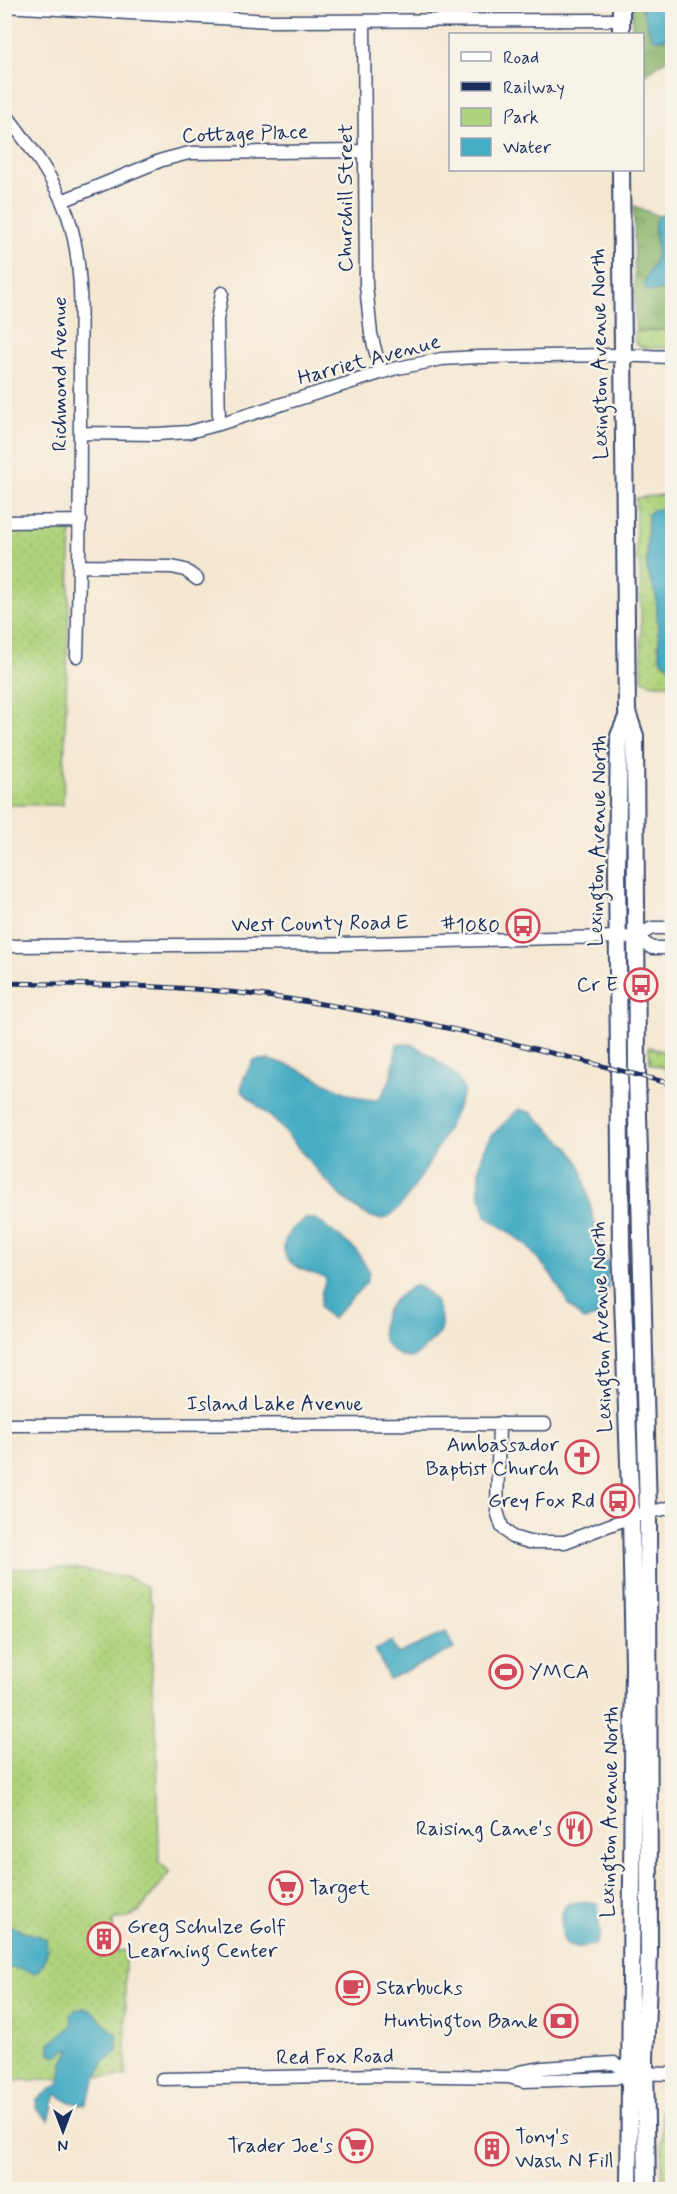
<svg xmlns="http://www.w3.org/2000/svg" width="677" height="2194" viewBox="0 0 677 2194" font-family="Mynerve,sans-serif">
  <style>
    .green { fill: url(#green-dots); stroke: #65816d; stroke-width: 1.5 }
    .forest { fill: url(#forest-crowns); stroke: #537265; stroke-width: 1.5 }
    .water { fill: #44acc3; stroke: #306e90; stroke-width: 1.5 }
    .lines { fill: none; stroke-linecap: round; stroke-linejoin: round }
    .minor-casing { stroke: #3c4b70; stroke-width: 15 }
    .major-casing { stroke: #3c4b70; stroke-width: 20 }
    .minor { stroke: #fff; stroke-width: 12 }
    .major { stroke: #fff; stroke-width: 16 }
    .rail-casing { stroke: #1b2f5e; stroke-width: 5 }
    .rail { stroke: #f7f3e8; stroke-width: 3; stroke-dasharray: 9; stroke-linecap: butt }
    .labels { text-anchor: middle; dominant-baseline: central; stroke-width: 5; stroke-linejoin: round; paint-order: stroke }
    .street-label { font-size: 21px; fill: #1b2f5e; stroke: #f7f3e8 }
    .poi-label { font-size: 21px; fill: #1b2f5e; stroke: #f7f3e8; text-anchor: end }
  </style>
  <defs>
    <pattern id="green-dots" width="8" height="8" patternUnits="userSpaceOnUse" patternTransform="scale(1.5)"><rect width="8" height="8" fill="#afd37c"/><path d="M2 2h.1M6 6h.1" fill="none" stroke="#96b56e" stroke-width="1.8" stroke-linecap="round"/></pattern>
    <pattern id="forest-crowns" width="20" height="18" patternUnits="userSpaceOnUse" patternTransform="scale(1.5)"><rect width="20" height="18" fill="#8bb56c"/><path d="M2 6a3 3 0 1 1 6 0M12 15a3 3 0 1 1 6 0" fill="none" stroke="#71945c"/></pattern>
  </defs>
  <rect width="100%" height="100%" fill="#f7f3e8"/>
  <filter id="ink" filterUnits="userSpaceOnUse"><feTurbulence type="fractalNoise" baseFrequency=".0167" numOctaves="2"/><feDisplacementMap in="SourceGraphic" scale="12" xChannelSelector="R" yChannelSelector="G"/><feConvolveMatrix kernelMatrix="1 2 1 2 8 2 1 2 1" color-interpolation-filters="sRGB"/></filter>
  <filter id="wash" filterUnits="userSpaceOnUse"><feTurbulence type="fractalNoise" baseFrequency=".008" numOctaves="4" result="noise"/><feDisplacementMap in="SourceGraphic" scale="24" xChannelSelector="R" yChannelSelector="G"/><feGaussianBlur stdDeviation="1.35" result="paint"/><feColorMatrix in="noise" values="0 0 0 0 0 0 0 0 0 0 0 0 0 0 0 0 0 1.4 0 .05"/><feComposite in="paint" operator="in"/></filter>
  <g filter="url(#wash)">
    <rect width="100%" height="100%" fill="#f5e8d3"/>
    <path class="green" d="M672 329V348H643L635 343V332Z
      M671 494 672 521 670 515 648 514 647 569 656 595 660 658 672 668V684C662 684 650 686 642 679L640 562 636 561V498Z
      M71 528 63 805H5V529Z
      M649 1047 672 1054V1070L650 1064Z
      M72 1568 128 1578 146 1586 152 1604V1687L157 1740 159 1862 170 1872 139 1912 128 1918 113 1919 114 1950 125 1951 126 2076 5 2081 4 1569Z
      M671 2095 672 2189H662V2103Z"/>
    <path class="forest" d="M632 5H641V8L670 36 672 33V55L643 76 642 34H632Z
      M634 206 659 216C650 229 660 244 656 258 653 270 643 276 645 289L660 290 672 283V329L635 332Z"/>
    <path class="water" d="M641 5H672V33C667 40 660 40 652 38Z
      M672 211V283L660 290 649 292 645 289C643 276 653 270 656 258 660 246 651 232 656 220 659 214 667 213 672 211Z
      M665 508 672 521V668L660 658 656 595 647 569 648 514 653 510Z
      M397 1044H411L432 1056 458 1078 464 1091C456 1114 405 1220 381 1219 348 1217 300 1148 278 1124 266 1112 252 1102 241 1090L244 1077 254 1060C286 1055 327 1088 358 1097 364 1099 370 1099 376 1100 392 1089 394 1062 397 1044Z
      M519 1109 532 1113 571 1150 581 1166 593 1217 608 1262V1288L604 1307 598 1317 583 1320 569 1305 551 1274 525 1244 486 1216 479 1192V1171L483 1152 492 1135Z
      M306 1219H316L356 1250 369 1271 367 1282 332 1319 320 1308 321 1294 326 1278C316 1274 302 1271 294 1265 273 1250 289 1227 306 1219Z
      M416 1285C420 1288 428 1291 431 1296 439 1304 443 1321 440 1331 438 1337 432 1341 428 1345 415 1358 408 1363 393 1351 384 1344 381 1337 382 1327 383 1307 399 1294 416 1285Z
      M446 1632 454 1649 389 1679 375 1649 392 1641 398 1654Z
      M592 1902 598 1904 600 1936 596 1945C588 1945 574 1950 567 1945 560 1939 559 1908 568 1904 574 1901 585 1902 592 1902Z
      M5 1924 46 1939C48 1952 46 1965 35 1973L15 1968 5 1969Z
      M83 2008 92 2011 117 2035V2052L103 2063 85 2105 67 2101 56 2093 49 2120 36 2108 37 2099 60 2083 63 2062 71 2050 67 2049 56 2056 50 2053V2044L72 2026 71 2014 75 2010Z"/>
  </g>
  <g filter="url(#ink)">
    <g class="lines">
      <g class="minor-casing">
        <path id="minor" d="M4 6 271 21 621 20
          M364 22 366 285 371 334 381 373
          M4 112C29 145 54 177 68 216 85 268 80 325 80 379 80 471 80 563 77 656
          M62 201 162 160 189 153 365 151
          M219 424 217 320 222 293
          M80 433 157 434 189 432 219 424 393 369 442 359 478 357 610 355 672 357
          M4 522 81 521
          M80 566 172 567 185 570 197 579
          M636 937 652 948H672
          M4 946 340 944 552 938 636 937 652 928H672
          M499 1423 497 1511 502 1527 512 1537 529 1542H565L631 1517 672 1507
          M4 1425 545 1424
          M629 2073 614 2063 543 2068 520 2072 509 2077 524 2081 615 2078 629 2073 672 2074
          M162 2079 383 2075 509 2077"/>
      </g>
      <g class="major-casing">
        <path id="major" d="M621 4V34
          M621 170 627 712 635 736 637 1075 648 1513 649 1953 645 2058 647 2190
          M627 717 619 736 617 872 621 1245 631 1517 634 1664 629 2190"/>
      </g>
      <use href="#minor" class="minor"/>
      <use href="#major" class="major"/>
      <g class="rail-casing">
        <path id="rail" d="M4 983C94 985 184 985 273 997 408 1014 541 1050 672 1084"/>
      </g>
      <use href="#rail" class="rail"/>
    </g>
  </g>
  <defs>
    <g id="bus-ring" transform="scale(1.725)"><circle r="9.5" fill="#f7f3e8" stroke="#d1495b" stroke-width="1.5"/><path d="M-5-6H5V4H4V6H2V4H-2V6H-4V4H-5ZM-3.5-4V0h7V-4ZM-3.5 1.2v1.5H-2V1.2ZM2 1.2v1.5H3.5V1.2Z" fill="#d1495b"/></g>
    <g id="church-ring" transform="scale(1.725)"><circle r="9.5" fill="#f7f3e8" stroke="#d1495b" stroke-width="1.5"/><path d="M-1.2-6h2.4v3.5h3.3v2.4h-3.3V6h-2.4V-.1h-3.3v-2.4h3.3Z" fill="#d1495b"/></g>
    <g id="stadium-ring" transform="scale(1.725)"><circle r="9.5" fill="#f7f3e8" stroke="#d1495b" stroke-width="1.5"/><path d="M0-5a6.5 5 0 1 0 0 10a6.5 5 0 1 0 0-10ZM-3.5-1.8h7v3.6h-7Z" fill="#d1495b"/></g>
    <g id="restaurant-ring" transform="scale(1.725)"><circle r="9.5" fill="#f7f3e8" stroke="#d1495b" stroke-width="1.5"/><path d="M-5-6h1v4h1v-4h1v4h1v-4h1v5L-1.5 .5V6h-2V.5L-5-1ZM5-6V6H3V1.5H1.5Q1.5-4 5-6Z" fill="#d1495b"/></g>
    <g id="supermarket-ring" transform="scale(1.725)"><circle r="9.5" fill="#f7f3e8" stroke="#d1495b" stroke-width="1.5"/><path d="M-6-5.5h2.5l.6 2H6L4.5 2H-2.5L-4.4-4H-6ZM-1.5 3.2a1.3 1.3 0 1 0 .1 0ZM3 3.2a1.3 1.3 0 1 0 .1 0Z" fill="#d1495b"/></g>
    <g id="building-ring" transform="scale(1.725)"><circle r="9.5" fill="#f7f3e8" stroke="#d1495b" stroke-width="1.5"/><path d="M-4-6H4V6H1V3H-1V6H-4ZM-2.5-4.3h1.7v1.8h-1.7ZM.8-4.3h1.7v1.8H.8ZM-2.5-1h1.7V.8h-1.7ZM.8-1h1.7V.8H.8Z" fill="#d1495b"/></g>
    <g id="cafe-ring" transform="scale(1.725)"><circle r="9.5" fill="#f7f3e8" stroke="#d1495b" stroke-width="1.5"/><path d="M-5.5-4.5H6V0H3Q3 3.5 0 3.5H-2.5Q-5.5 3.5-5.5 0ZM3-3.2v2h1.7v-2ZM-6 4.5H4V6H-6Z" fill="#d1495b"/></g>
    <g id="bank-ring" transform="scale(1.725)"><circle r="9.5" fill="#f7f3e8" stroke="#d1495b" stroke-width="1.5"/><path d="M-6-4H6V4H-6ZM0-2.3a2.3 2.3 0 1 0 0 4.6a2.3 2.3 0 1 0 0-4.6Z" fill="#d1495b"/></g>
  </defs>
  <g fill-rule="evenodd">
    <use href="#bus-ring" x="523" y="926"/>
    <use href="#bus-ring" x="641" y="985"/>
    <use href="#church-ring" x="582" y="1457"/>
    <use href="#bus-ring" x="618" y="1501"/>
    <use href="#stadium-ring" x="506" y="1672"/>
    <use href="#restaurant-ring" x="575" y="1829"/>
    <use href="#supermarket-ring" x="286" y="1888"/>
    <use href="#building-ring" x="104" y="1939"/>
    <use href="#cafe-ring" x="353" y="1988"/>
    <use href="#bank-ring" x="561" y="2021"/>
    <use href="#supermarket-ring" x="356" y="2146"/>
    <use href="#building-ring" x="492" y="2149"/>
  </g>
  <g class="labels">
    <g class="street-label">
      <text transform="translate(245 134) rotate(-2)">Cottage Place</text>
      <text transform="translate(346 198) rotate(-90)">Churchill Street</text>
      <text transform="translate(600 354) rotate(-91)">Lexington Avenue North</text>
      <text transform="translate(369 360) rotate(-15)">Harriet Avenue</text>
      <text transform="translate(60 374) rotate(-90)">Richmond Avenue</text>
      <text transform="translate(598 841) rotate(-89)">Lexington Avenue North</text>
      <text transform="translate(320 924) rotate(-1)">West County Road E</text>
      <text transform="translate(602 1327) rotate(-92)">Lexington Avenue North</text>
      <text x="275" y="1404">Island Lake Avenue</text>
      <text transform="translate(610 1812) rotate(-89)">Lexington Avenue North</text>
      <text transform="translate(335 2057) rotate(-1)">Red Fox Road</text>
    </g>
    <g class="poi-label">
      <text x="500" y="926">#1080</text>
      <text x="618" y="985">Cr E</text>
      <text x="559" y="1445">Ambassador<tspan x="559" dy="24">Baptist Church</tspan></text>
      <text x="595" y="1501">Grey Fox Rd</text>
      <text x="529" y="1672" text-anchor="start">YMCA</text>
      <text x="552" y="1829">Raising Cane's</text>
      <text x="309" y="1888" text-anchor="start">Target</text>
      <text x="127" y="1927" text-anchor="start">Greg Schulze Golf<tspan x="127" dy="24">Learning Center</tspan></text>
      <text x="376" y="1988" text-anchor="start">Starbucks</text>
      <text x="538" y="2021">Huntington Bank</text>
      <text x="515" y="2137" text-anchor="start">Tony's<tspan x="515" dy="24">Wash N Fill</tspan></text>
      <text x="333" y="2146">Trader Joe's</text>
    </g>
  </g>
  <rect width="677" height="2194" fill="none" stroke="#f7f3e8" stroke-width="24"/>
  <rect x="449" y="33" width="195" height="138" fill="#f7f3e8" stroke="#9fa5b1" stroke-width="1.5"/>
  <rect x="461" y="52" width="30" height="9" fill="#ffffff" stroke="#9fa5b1" stroke-width="1.5"/>
  <text x="503" y="63" font-size="18" fill="#1b2f5e">Road</text>
  <rect x="461" y="82" width="30" height="9" fill="#1b2f5e" stroke="#9fa5b1" stroke-width="1.5"/>
  <text x="503" y="93" font-size="18" fill="#1b2f5e">Railway</text>
  <rect x="461" y="108" width="30" height="18" fill="#afd37c" stroke="#9fa5b1" stroke-width="1.5"/>
  <text x="503" y="123" font-size="18" fill="#1b2f5e">Park</text>
  <rect x="461" y="138" width="30" height="18" fill="#44acc3" stroke="#9fa5b1" stroke-width="1.5"/>
  <text x="503" y="153" font-size="18" fill="#1b2f5e">Water</text>
  <g transform="translate(63 2131) rotate(180)" stroke="#f7f3e8" stroke-width="4.5" paint-order="stroke">
  <path d="M0-4.5L10 22L0 15L-10 22Z" fill="#1b2f5e"/>
  <text y="-9" font-size="16" font-weight="bold" text-anchor="middle" fill="#1b2f5e">N</text>
  </g>
</svg>
